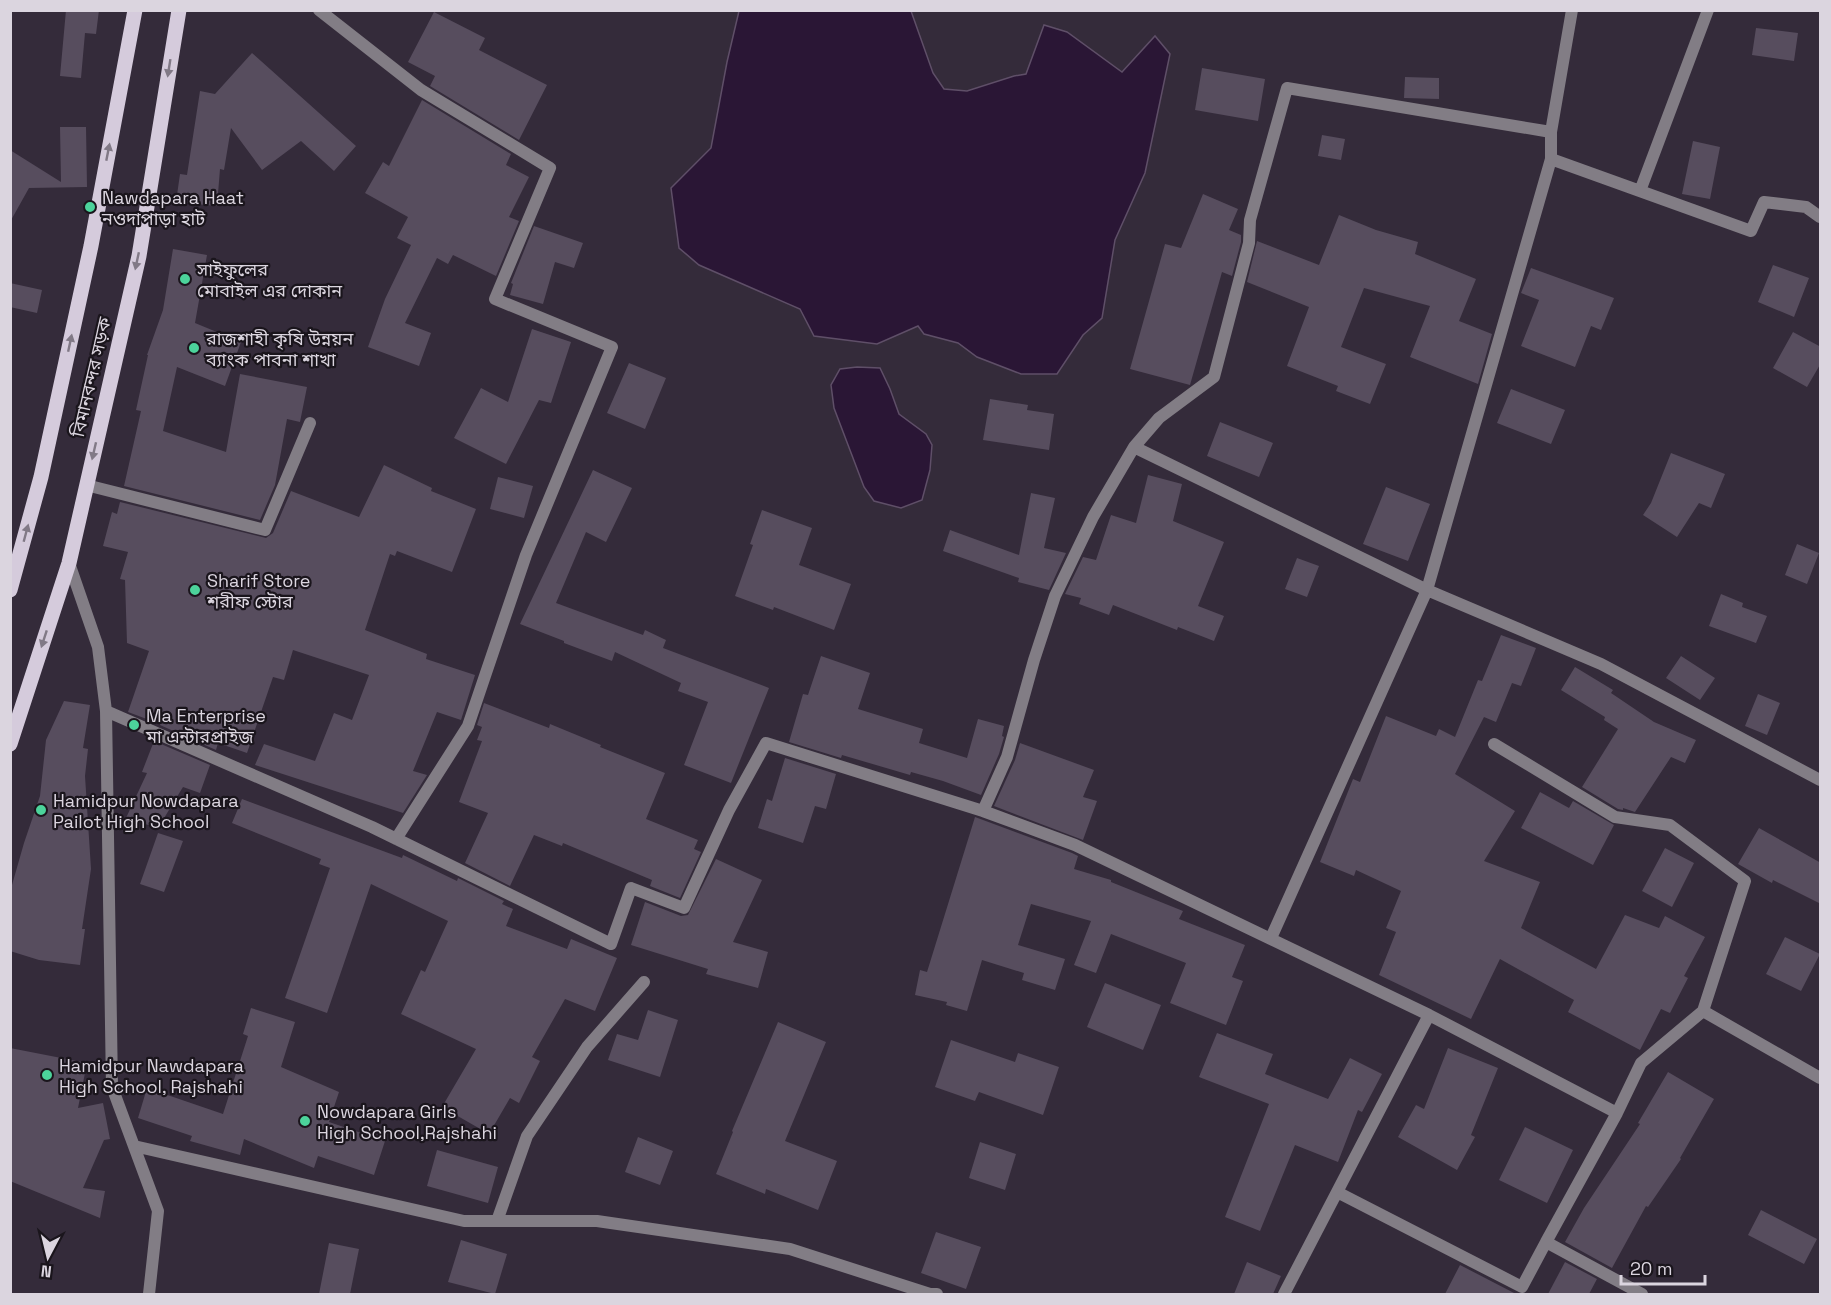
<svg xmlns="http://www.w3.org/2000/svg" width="1831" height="1305" viewBox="0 0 1831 1305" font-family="'Space Grotesk','Noto Sans Bengali',sans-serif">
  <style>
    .water { fill: #2a1635; stroke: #5f4f68; stroke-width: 1.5 }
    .building { fill: #574d5e }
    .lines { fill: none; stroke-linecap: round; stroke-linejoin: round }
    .street { stroke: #827d85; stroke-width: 12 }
    .primary { stroke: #d5cbdc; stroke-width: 15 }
    .oneway { fill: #817986 }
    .poi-dot { fill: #4cd39b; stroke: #1a151c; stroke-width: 2 }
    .labels { text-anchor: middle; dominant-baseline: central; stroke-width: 4.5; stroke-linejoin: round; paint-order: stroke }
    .poi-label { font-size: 18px; fill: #dbd5df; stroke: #1a151c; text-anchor: start }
    .street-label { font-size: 18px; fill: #dbd5df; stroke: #1a151c }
  </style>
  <rect width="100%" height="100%" fill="#342b3a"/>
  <path class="water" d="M739 11H911L933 73 944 89 967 91 1014 76 1026 74 1044 25 1067 32 1122 72 1155 36 1170 54 1145 173 1115 240 1102 318 1083 335 1057 374H1021L977 357 958 343 924 334 918 326 877 344 814 336 800 309 699 265 679 248 671 188 711 148 727 62Z
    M857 367 880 368 890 389 899 414 926 434 932 445 930 470 922 500 901 508 874 501 864 487 834 408 831 385 840 369Z"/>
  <path class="building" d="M66 10H99L96 34 85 33 81 78 60 76Z
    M434 12 485 38 479 50 547 85 519 140 430 86 435 76 408 62Z
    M1756 28 1798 33 1794 61 1752 55Z
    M252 53 356 146 334 171 301 141 262 170 231 128 224 170 220 169 217 206 176 202 180 174 187 175 200 91 215 94Z
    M1202 68 1265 79 1258 121 1195 110Z
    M1405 77 1439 78V99L1404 98Z
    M422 100 511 154 506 165 529 177 509 217 519 221 496 276 453 255 448 264 437 258 405 323 431 333 419 366 368 347 385 299 411 245 397 238 408 217 365 193 383 162 389 166Z
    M60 127H86L87 187 29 188 10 222V150L61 182Z
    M1322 135 1345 139 1341 160 1318 156Z
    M1693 141 1720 147 1710 199 1682 194Z
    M1203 194 1238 209 1229 230 1241 235V242L1232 276 1222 272 1190 385 1130 369 1165 244 1181 248Z
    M1339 215 1376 230 1418 242 1415 254 1476 279 1459 321 1492 334 1478 384 1410 357 1430 306 1364 288 1341 347 1386 364 1370 404 1336 391 1338 386 1287 366 1309 307 1247 282 1257 241 1319 265Z
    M534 226 583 243 574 268 555 262 543 304 510 295 513 284 511 283Z
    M173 249 207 255 195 323 241 342 225 386 177 367 163 431 226 452 240 374 307 387 300 422 287 419 275 485 260 520 124 486 141 411 136 410 148 355H147L163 310Z
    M1773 265 1809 278 1794 317 1758 302Z
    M1531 268 1614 298 1601 330 1591 326 1575 367 1521 346 1539 300 1521 293Z
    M10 283 42 290 37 313 10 307Z
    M532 329 571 342 551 403 539 400 506 464 454 438 481 388 508 402Z
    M1793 332 1821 347V363L1807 387 1773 368Z
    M629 363 666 378 645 429 607 413Z
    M1511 389 1565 410 1551 444 1497 423Z
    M990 399 1028 405 1027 410 1054 414 1049 450 983 440Z
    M1220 422 1273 443 1259 477 1207 456Z
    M1671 453 1725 474 1711 508 1699 503 1677 537 1643 515 1651 503Z
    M384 465 432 488 431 491 476 509 452 572 397 551 395 556 390 554 365 630 427 654 426 659 475 675 461 720 437 712 413 771 427 775 403 813 255 765 264 744 315 761 334 713 352 720 369 675 293 650 284 680 273 677 247 753 218 743 216 750 160 725V724L128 712 149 651 127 643 125 580 120 579 128 552 103 546 112 512 117 514 120 502 266 538 273 533 291 491 359 517Z
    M593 470 632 488 606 542 586 532 556 603 643 635 645 630 666 640 663 648 769 688 731 783 684 765 708 702 678 691 681 683 615 652 612 661 564 643V641L520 624Z
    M1148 475 1182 484 1173 521 1224 542 1198 606 1224 616 1214 641 1178 627 1177 630 1113 605 1109 615 1079 604 1081 598 1065 594 1083 557 1096 560 1111 515 1136 523Z
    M498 477 533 486 524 518 490 509Z
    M1386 487 1430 504 1408 561 1363 544Z
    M1031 493 1055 498 1044 548 1066 553 1049 590 1018 582 1019 578 943 551 950 530 1019 555Z
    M762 510 812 528 799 565 851 584 834 630 774 607 773 610 735 596 753 545 750 544Z
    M1797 544 1819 553 1807 584 1785 575Z
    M1297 558 1319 566 1307 597 1285 589Z
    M1721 594 1743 603 1742 607 1767 616 1756 643 1709 626Z
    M1501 635 1536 648 1521 686 1512 683 1496 722 1484 717 1455 774 1515 811 1484 861 1540 882 1521 928 1596 969 1625 915 1659 928 1665 916 1705 937 1684 976 1688 978 1670 1013 1661 1009 1640 1050 1568 1012 1574 1000 1500 959 1471 1019 1379 975 1396 932 1386 928 1401 891 1356 870 1354 876 1320 862 1353 779 1360 782 1386 716 1436 736 1439 729 1455 737 1478 680 1482 681Z
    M821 656 870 673 858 709 923 729 919 743 967 758 978 719 1004 726 1002 736 1004 737 999 754 981 795 943 781 911 772 910 775 842 755 841 758 789 742 803 694 808 695Z
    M1681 656 1715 678 1700 700 1666 678Z
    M1575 667 1613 690 1611 693 1654 722 1696 740 1685 763 1671 757 1635 812 1623 808V810L1618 809 1582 787 1618 729 1604 720 1605 717 1561 690Z
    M1758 694 1780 703 1767 735 1745 726Z
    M64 701 90 705 83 748 88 749 85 776 91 869 82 929H85L80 965 39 960 10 951V892L24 843 40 796 46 740Z
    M484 703 549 728 550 724 601 745 600 747 665 773 646 819 698 840 694 849 701 852 680 898 650 886 652 880 563 843 562 846 534 835 510 886 465 863 488 813 459 802 482 741 477 740 482 727 477 725Z
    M154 741 210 765 200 793 183 787 158 828 126 818 147 773 142 772Z
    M1020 743 1094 770 1083 797 1097 801 1083 840 994 806 1015 760Z
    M785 758 836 774 826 809 815 806 803 843 758 828 767 799 772 801Z
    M1540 792 1569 808 1573 801 1614 825 1593 865 1521 828Z
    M242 799 402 858 403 855 457 881 458 878 504 901 502 904 513 909 506 926 567 949 571 939 617 958 595 1011 565 999 532 1057 540 1061 519 1103 510 1098 489 1134 442 1107 476 1049 401 1014 421 970 425 972 448 921 371 884 327 1013 285 998 330 868 319 864 321 859 232 823Z
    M975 817 1072 853 1078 856 1074 869 1111 880V882L1183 911 1179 919 1245 945 1232 977 1243 981 1226 1025 1170 1003 1186 963 1111 934 1096 973 1074 965 1091 921 1031 904 1018 945 1065 959 1055 990 1022 980 1024 973 982 960 967 1011 946 1005 947 1002 915 995 920 970 927 972Z
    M1759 828 1821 863V904L1773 880 1772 883 1738 864Z
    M158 833 183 841 164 892 140 884Z
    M1665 848 1694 863 1672 907 1642 891Z
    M716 859 762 880 733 942 768 952 758 988 706 974 708 969 631 945 645 902 681 916 688 915Z
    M1785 937 1820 954 1801 991 1766 974Z
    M1105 983 1161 1005 1143 1050 1087 1027Z
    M251 1008 295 1022 281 1067 339 1092 329 1122 385 1141 374 1175 318 1156 314 1168 244 1139 240 1155 190 1141 192 1136 138 1118 147 1088 223 1114 248 1036 243 1034Z
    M648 1010 678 1020 660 1077 608 1060 617 1034 638 1040Z
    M778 1022 826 1042 785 1141 837 1161 818 1210 766 1189 765 1194 716 1174 733 1132 732 1131Z
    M1217 1033 1273 1054 1265 1074 1328 1099 1350 1058 1382 1074 1362 1112 1358 1110 1338 1162 1295 1145 1260 1231 1225 1217 1269 1104 1199 1077Z
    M951 1040 1015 1062 1018 1053 1059 1067 1043 1115 979 1092 975 1101 935 1087Z
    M10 1048 87 1063 78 1108 103 1103 110 1139 104 1140 83 1188 105 1191 100 1218 10 1181Z
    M1448 1048 1498 1068 1471 1135 1475 1137 1457 1170 1398 1137 1416 1105 1424 1109Z
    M1668 1072 1714 1099 1680 1158 1681 1159 1648 1207 1646 1206 1612 1268 1565 1242 1584 1208 1640 1124 1638 1123Z
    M1525 1127 1573 1150 1547 1203 1499 1180Z
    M638 1137 673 1151 660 1185 625 1172Z
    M980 1142 1016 1154 1005 1190 969 1178Z
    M437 1150 498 1167 488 1203 427 1186Z
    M1761 1210 1817 1239 1804 1264 1748 1235Z
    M936 1232 981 1247 966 1289 921 1273Z
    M461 1240 507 1254 495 1294 448 1282Z
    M329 1243 359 1249 350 1294H319Z
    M1247 1262 1281 1276 1273 1294H1234Z
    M1565 1262 1597 1279 1589 1294H1548Z
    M1460 1265 1516 1294H1445Z"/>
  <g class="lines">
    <path class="street" d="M319 10 421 90 550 168 495 299 612 347 526 555 468 726 396 839
      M1551 132 1572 10
      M1551 159 1427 590 1601 664 1820 780
      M1640 191 1708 10
      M1134 447 1427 590 1271 938
      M86 485 265 530 310 423
      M69 563 98 647 106 711 112 1087 158 1211 149 1294
      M106 711 372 827 611 944 631 888 684 908 729 810 766 743 983 811 1075 845 1429 1015 1284 1294
      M1494 744 1615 817 1670 825 1745 881 1703 1011
      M983 811 1007 757 1034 660 1055 596 1093 517 1134 447 1159 418 1214 377 1249 243 1250 220 1287 88 1551 132V159L1751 231 1764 202 1806 207 1820 217
      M1429 1015 1617 1113 1641 1063 1703 1011 1820 1078
      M134 1146 464 1221H597L790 1249 930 1294H937
      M1337 1192 1522 1287 1546 1242 1642 1294
      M497 1221 527 1136 587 1047 644 982
      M1546 1242 1617 1113"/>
    <path class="primary" d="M10 590 41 477 91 246 135 10
      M10 744 69 563 139 256 179 10"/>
  </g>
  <defs><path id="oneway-solid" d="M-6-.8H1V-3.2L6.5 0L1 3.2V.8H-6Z" transform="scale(1.5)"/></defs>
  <g class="oneway">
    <use href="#oneway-solid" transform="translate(169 68) rotate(99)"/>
    <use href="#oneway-solid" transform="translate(108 152) rotate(-79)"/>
    <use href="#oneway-solid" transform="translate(137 261) rotate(102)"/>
    <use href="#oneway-solid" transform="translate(70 343) rotate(-78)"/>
    <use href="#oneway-solid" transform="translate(94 451) rotate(103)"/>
    <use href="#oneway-solid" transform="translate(26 533) rotate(-75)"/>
    <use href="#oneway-solid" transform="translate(44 639) rotate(108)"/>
  </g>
  <g class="poi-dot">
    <circle cx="90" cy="207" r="6"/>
    <circle cx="185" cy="279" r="6"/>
    <circle cx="194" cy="348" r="6"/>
    <circle cx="195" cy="590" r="6"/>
    <circle cx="134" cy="725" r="6"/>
    <circle cx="41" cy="810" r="6"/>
    <circle cx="47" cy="1075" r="6"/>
    <circle cx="305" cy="1121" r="6"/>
  </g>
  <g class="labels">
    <g class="poi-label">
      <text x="102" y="197">Nawdapara Haat<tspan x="102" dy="21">নওদাপাড়া হাট</tspan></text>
      <text x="197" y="269">সাইফুলের<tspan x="197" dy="21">মোবাইল এর দোকান</tspan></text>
      <text x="206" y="338">রাজশাহী কৃষি উন্নয়ন<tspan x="206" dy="21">ব্যাংক পাবনা শাখা</tspan></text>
      <text x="207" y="580">Sharif Store<tspan x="207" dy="21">শরীফ স্টোর</tspan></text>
      <text x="146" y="715">Ma Enterprise<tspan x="146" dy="21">মা এন্টারপ্রাইজ</tspan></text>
      <text x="53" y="800">Hamidpur Nowdapara<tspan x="53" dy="21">Pailot High School</tspan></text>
      <text x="59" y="1065">Hamidpur Nawdapara<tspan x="59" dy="21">High School, Rajshahi</tspan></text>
      <text x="317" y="1111">Nowdapara Girls<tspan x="317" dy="21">High School,Rajshahi</tspan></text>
    </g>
    <g class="street-label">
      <text transform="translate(91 377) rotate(-77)">বিমানবন্দর সড়ক</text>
    </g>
  </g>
  <rect width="1831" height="1305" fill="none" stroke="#dbd5df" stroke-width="24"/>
  <g transform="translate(48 1257) rotate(187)" stroke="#1a151c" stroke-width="4.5" paint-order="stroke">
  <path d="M0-4.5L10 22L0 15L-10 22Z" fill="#dbd5df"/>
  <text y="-9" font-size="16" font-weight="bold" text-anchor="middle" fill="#dbd5df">N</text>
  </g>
  <path d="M1621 1275v9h84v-9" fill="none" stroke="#dbd5df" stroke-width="3"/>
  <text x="1630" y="1275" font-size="18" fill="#dbd5df" stroke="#1a151c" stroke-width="4.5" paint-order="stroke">20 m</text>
</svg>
